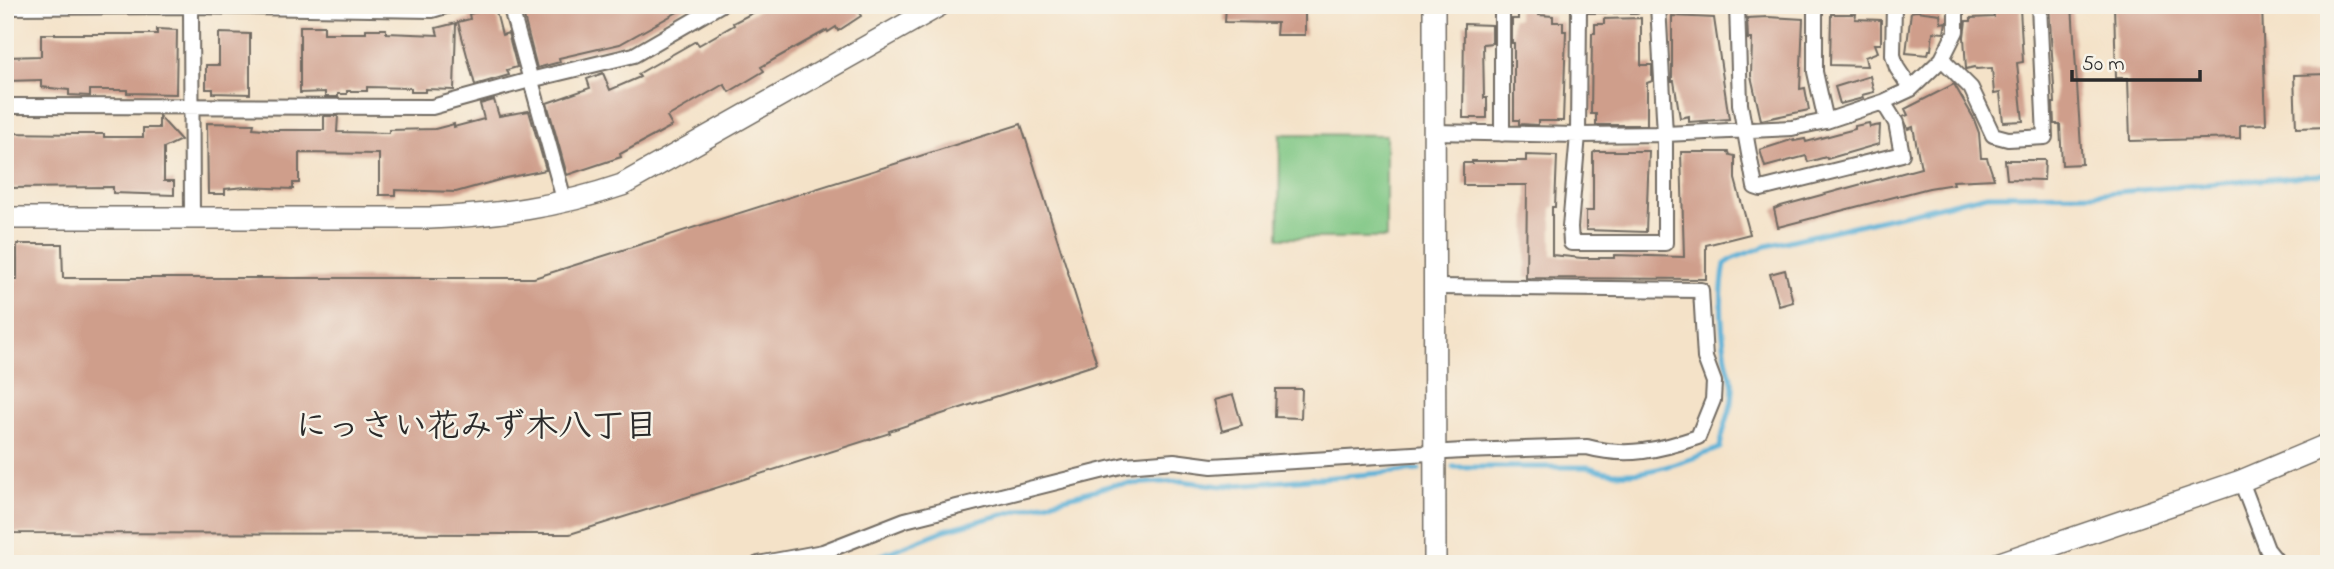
<svg xmlns="http://www.w3.org/2000/svg" width="2334" height="569" viewBox="0 0 2334 569" font-family="'Indie Flower','Klee One',sans-serif">
  <style>
    .green { fill: #7ec683; stroke: #547857; stroke-width: 2 }
    .lines { fill: none; stroke-linecap: round; stroke-linejoin: round }
    .stream { stroke: #5bb1d7; stroke-width: 5 }
    .building { fill: #cf9e8b }
    .street-casing { stroke: #716b62; stroke-width: 18 }
    .secondary-casing { stroke: #716b62; stroke-width: 24 }
    .street { stroke: #fff; stroke-width: 14 }
    .secondary { stroke: #fff; stroke-width: 21 }
    .labels { text-anchor: middle; dominant-baseline: central; stroke-width: 5; stroke-linejoin: round; paint-order: stroke }
    .neighbourhood-label { font-size: 33px; font-weight: bold; fill: #2b2b2b; stroke: #f7f3e8 }
  </style>
  <rect width="100%" height="100%" fill="#f7f3e8"/>
  <filter id="ink" filterUnits="userSpaceOnUse"><feTurbulence type="fractalNoise" baseFrequency=".0143" numOctaves="2"/><feDisplacementMap in="SourceGraphic" scale="14" xChannelSelector="R" yChannelSelector="G"/><feConvolveMatrix kernelMatrix="1 2 1 2 8 2 1 2 1" color-interpolation-filters="sRGB"/></filter>
  <filter id="wash" filterUnits="userSpaceOnUse"><feTurbulence type="fractalNoise" baseFrequency=".00686" numOctaves="4" result="noise"/><feDisplacementMap in="SourceGraphic" scale="28" xChannelSelector="R" yChannelSelector="G"/><feGaussianBlur stdDeviation="1.57" result="paint"/><feColorMatrix in="noise" values="0 0 0 0 0 0 0 0 0 0 0 0 0 0 0 0 0 1.4 0 .05"/><feComposite in="paint" operator="in"/></filter>
  <g filter="url(#wash)">
    <rect width="100%" height="100%" fill="#f4e2c8"/>
    <path class="green" d="M1280 134 1386 135V238H1279Z"/>
    <g class="lines">
      <path class="stream" d="M1453 467H1589C1630 484 1681 463 1720 448 1722 428 1733 411 1733 389 1733 379 1727 368 1726 357 1721 326 1719 295 1725 264L1734 258 1767 246 1987 195 2094 194 2329 174
        M859 564 945 530 1113 485 1181 481 1222 486 1419 470"/>
    </g>
    <g id="blocks">
      <path class="building" d="M521 5H690L620 44 559 58 560 62 537 68Z
        M768 5H825L827 9 834 5H855L861 16 838 31 836 27 828 32 827 30 780 56 761 67 764 71 729 92 724 84 667 117 672 126 620 154 621 157 567 175 547 103 590 88 587 79 603 73 610 90 640 77 638 74 696 41 699 45 734 25 733 23Z
        M1226 5H1305V35H1276L1277 23 1225 22Z
        M1993 5H2014V8H2020L2023 62 2017 63 2023 121 2003 122 2000 93 1994 94 1992 68 1976 69 1975 67 1966 69 1964 37 1966 21H1971V18L1994 17Z
        M2049 5H2072L2082 164 2062 165 2060 124H2054L2053 103H2055Z
        M2114 5H2262L2266 124 2240 125V138L2130 141 2128 78H2116Z
        M495 8 502 35 508 33 517 67 507 70 509 75 475 85 458 22 470 19 469 14Z
        M1518 10H1539V15L1553 16V22H1563V31H1566L1563 121H1538V125L1519 124V120H1514V43H1512V19H1518Z
        M1916 11 1940 14 1941 23 1946 22 1944 33 1933 32 1931 50H1929L1928 55 1906 53 1911 12Z
        M1831 14H1856L1855 19 1881 20V44H1875L1878 52 1865 57 1867 66 1830 65Z
        M1672 16 1714 18 1729 119 1689 122V116L1680 118 1674 81H1672Z
        M1768 17 1803 19 1800 89 1805 88 1809 110 1761 120 1751 76 1752 39H1748L1747 18Z
        M1641 18V65H1652V81L1647 83V125H1596V114H1591L1592 33H1595V24H1604V19Z
        M456 23 454 90 425 89V92H411V88L367 87V91H347V94H338V97H325V92L300 93V26H324V33H366V29H386V33L438 35 436 28Z
        M1464 24 1492 25V43L1483 44 1484 98H1487V118H1463Z
        M157 29 177 30 176 94 127 93V90H90V96L69 95V90L41 87V80L6 81V57L41 56V34H157Z
        M219 33 250 34V94L213 93V89H206V65H219Z
        M2329 74V127L2296 128 2294 75Z
        M1870 76 1874 92 1862 95 1863 98 1840 104 1835 87Z
        M1954 84 1973 117 1979 133 1981 158H1987L1994 179 1953 181 1954 184 1929 188 1778 227 1774 209 1781 206 1921 168 1913 127 1908 129 1903 117 1908 115 1905 109Z
        M494 100 499 116 529 111 546 170 506 178 456 192 395 190V195H379V154L299 153V183H293V189L245 187 225 189V194H208L207 123 254 124 253 128 274 130H324V116H338L337 132 389 133V130L435 129 454 124V127L484 119 480 104Z
        M159 116 181 140 164 148V181H174V195L113 193V187L5 188V133L78 134H104V137H143V128H159Z
        M1869 123 1870 127 1880 125 1879 144 1827 159 1826 157 1808 162 1806 156 1765 167 1760 150 1794 139V141L1805 139 1806 142 1855 129V126Z
        M1021 124 1097 364 889 431 890 433 570 534 5 533V279H17V244H62L63 278H534Z
        M1596 151H1649L1646 232 1586 230V211H1593V153Z
        M1681 152H1729L1730 155 1735 156V179L1750 234 1706 245V279L1526 278 1527 185H1463V163H1472V161H1526V155L1557 156 1555 207H1552V255L1582 258H1614V255L1684 257Z
        M2005 160H2045L2044 180 2007 179Z
        M1785 270 1793 302 1779 306 1770 274Z
        M1276 389H1302L1301 418 1275 417Z
        M1233 395 1242 425 1222 431 1214 400Z"/>
    </g>
  </g>
  <g filter="url(#ink)">
    <use href="#blocks" fill-opacity="0" stroke="#716b62" stroke-width="2"/>
    <g class="lines">
      <g class="street-casing">
        <path id="street" d="M191 5 192 218
          M510 5 565 203
          M1579 5H1636
          M1737 5 1740 104 1755 187 1761 189 1902 154 1896 123 1883 102
          M1815 5V72L1826 121
          M1894 5 1893 55 1897 68 1911 89
          M1579 6 1578 135 1570 227 1571 243H1665V134L1658 5
          M5 7 191 6 432 10 449 5
          M1942 59 1971 88 1993 135 2008 139 2045 137 2039 5
          M5 106 432 107 530 80 634 55 720 5
          M1433 132 1578 135 1665 134 1792 128 1826 121 1883 102 1911 89 1942 59 1956 31V5
          M1502 134V5
          M2241 481 2267 549 2279 564
          M758 564 823 552 905 520 1125 465 1174 461 1212 466 1463 451 1587 447C1627 458 1660 450 1698 437L1713 400 1714 382 1705 358 1701 290 1434 287"/>
      </g>
      <g class="secondary-casing">
        <path id="secondary" d="M1434 5 1435 564
          M5 218H430C498 215 558 207 622 185L940 5
          M1997 564 2241 481 2329 444"/>
      </g>
      <use href="#street" class="street"/>
      <use href="#secondary" class="secondary"/>
    </g>
  </g>
  <g class="labels">
    <g class="neighbourhood-label">
      <text x="476" y="428">にっさい花みず木八丁目</text>
    </g>
  </g>
  <rect width="2334" height="569" fill="none" stroke="#f7f3e8" stroke-width="28"/>
  <path d="M2072 70v10h128v-10" fill="none" stroke="#2b2b2b" stroke-width="3.5"/>
  <text x="2082" y="70" font-size="21" fill="#2b2b2b" stroke="#f7f3e8" stroke-width="5" paint-order="stroke">50 m</text>
</svg>
